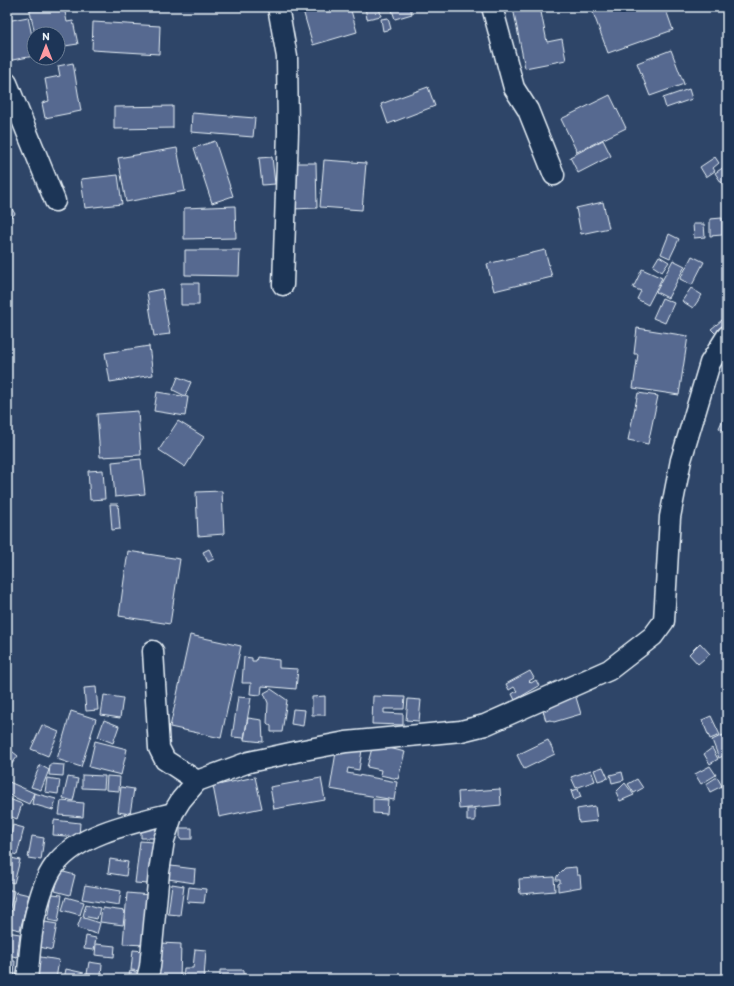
<svg xmlns="http://www.w3.org/2000/svg" width="734" height="986" viewBox="0 0 734 986" font-family="Itim,sans-serif">
  <style>
    .building { fill: #566990; stroke: #e8f1f8 }
    .lines { fill: none; stroke-linecap: round; stroke-linejoin: round }
    .minor-casing { stroke: #e8f1f8; stroke-width: 23 }
    .minor { stroke: #1d3557; stroke-width: 20 }
  </style>
  <rect width="100%" height="100%" fill="#2e4568"/>
  <filter id="ink" filterUnits="userSpaceOnUse"><feTurbulence type="fractalNoise" baseFrequency=".025" numOctaves="2"/><feDisplacementMap in="SourceGraphic" scale="8" xChannelSelector="R" yChannelSelector="G"/><feConvolveMatrix kernelMatrix="1 2 1 2 8 2 1 2 1" color-interpolation-filters="sRGB"/></filter>
  <g filter="url(#ink)">
    <path class="building" d="M29 7H64L67 22 73 21 78 44 58 47V34H35Z
      M302 7H350L357 32 313 45Z
      M365 7H379L381 16 367 19Z
      M391 7H410L412 14 395 19Z
      M540 7 547 42 562 39 566 60 525 68 513 8Z
      M591 7H665L673 30 608 53Z
      M28 17 34 45V56L7 61V21Z
      M388 18 391 29 383 31 381 19Z
      M93 22 160 26 159 54 92 50Z
      M671 50 684 84 650 96 637 63Z
      M73 63 81 111 45 118 42 103 49 101 45 79 60 76 58 66Z
      M428 87 435 106 388 124 381 104Z
      M689 89 692 99 666 108 663 98Z
      M610 95 626 128 577 152 561 119Z
      M173 106V128L114 129V107Z
      M192 113 255 118 253 137 191 132Z
      M603 140 611 156 578 173 570 157Z
      M215 141 233 196 212 203 194 148Z
      M177 148 185 191 126 202 118 158Z
      M272 157 275 184 262 185 259 158Z
      M715 157 719 163 713 168 715 171 706 177 700 167Z
      M324 160 366 163 362 210 320 207Z
      M292 163H316L317 208 293 209Z
      M727 165V182L723 185 715 173Z
      M118 175 122 204 85 208 81 179Z
      M7 200 15 214 7 219Z
      M603 202 609 228 581 234 576 208Z
      M235 206 236 238 184 239V208Z
      M722 218V235L710 236V219Z
      M693 224H704L705 237 694 238Z
      M669 234 679 239 670 258 661 254Z
      M185 250H240L239 276 185 275Z
      M545 250 552 277 494 291 487 264Z
      M659 256 669 262 662 272 653 266Z
      M692 256 704 262 692 285 680 279Z
      M673 260 685 266 668 298 656 292Z
      M642 269 662 278 648 305 637 299 641 291 633 288Z
      M181 283H199V305H181Z
      M691 288 702 295 693 308 682 301Z
      M162 289 170 334 154 336 147 292Z
      M662 298 674 303 665 323 653 318Z
      M727 316V327L717 335 711 329Z
      M637 328 688 336 679 395 633 388 638 354H634Z
      M149 346 153 375 110 382 105 353Z
      M178 377 191 382 185 396 173 390Z
      M157 392 188 397 185 416 154 411Z
      M638 393 658 396 648 444 628 440Z
      M138 411 141 455 100 457 97 414Z
      M725 415 727 416V432L719 428Z
      M178 421 204 437 185 467 159 450Z
      M141 459 145 494 115 497 112 462Z
      M103 470 105 499 90 500 88 471Z
      M222 491 224 534 198 536 196 492Z
      M110 504H118L120 529 112 530Z
      M209 549 214 559 208 562 203 552Z
      M128 551 180 559 170 624 119 616Z
      M190 635 241 646 221 738 170 727Z
      M700 643 710 654 698 664 689 654Z
      M244 657 252 658V661H256L257 657 279 660V668L298 669 296 689 262 686 261 695 250 694 251 683H242Z
      M530 671 534 678 529 681 531 683 536 680 539 686 515 700 512 694 517 691 514 687 509 690 506 684Z
      M96 687 98 710 86 711 84 688Z
      M271 689 287 700 282 732H271V726L267 723 268 703 264 693Z
      M575 694 581 714 554 722 550 720 546 721 541 704Z
      M104 695 123 698 120 718 101 715Z
      M325 696V715H312V697Z
      M373 696 405 697 404 709H384V713L403 714V725L372 724Z
      M238 697 251 698 244 738 232 737Z
      M408 699 421 700 419 721 406 720Z
      M293 709 305 710 303 726 291 724Z
      M71 711 96 719 81 767 57 759Z
      M711 716 720 735 710 739 702 720Z
      M248 718 262 720 263 742 244 740Z
      M104 720 119 726 113 743 98 737Z
      M42 725 59 732 48 756 31 749Z
      M723 735 727 744V754L719 758 712 740Z
      M548 740 555 754 524 769 517 755Z
      M95 741 127 749 121 775 89 767Z
      M373 744 405 752 398 779 380 775 381 770 367 767Z
      M337 746 362 750 359 770 348 768 347 773 397 782 394 800 330 789Z
      M8 748 18 756 7 770V749Z
      M712 748 718 759 710 764 704 754Z
      M50 764 64 765 63 776 49 775Z
      M40 765 49 770 41 790 31 787Z
      M710 766 716 775 701 784 695 774Z
      M603 767 608 778 598 781 594 770Z
      M591 770 595 781 576 788 571 777Z
      M622 772 624 780 612 783 610 775Z
      M82 775 105 776 104 789 82 788Z
      M107 776 120 777 119 791 106 790Z
      M68 777 78 779 73 801 63 798Z
      M255 777 262 808 219 817 213 786Z
      M717 777 722 786 710 792 706 784Z
      M47 778 60 780 58 794 45 792Z
      M321 778 325 800 274 809 270 787Z
      M637 779 643 788 634 793 628 784Z
      M7 781 34 793 29 804 7 794Z
      M625 783 634 795 620 801 616 792Z
      M121 787 134 789 130 814 118 812Z
      M500 789 501 805 459 809 458 792Z
      M578 789 581 797 574 800 571 791Z
      M34 793 56 799 53 810 32 804Z
      M7 798 22 804 17 819 7 815Z
      M373 799 388 800 387 814 373 813Z
      M61 801 84 803 83 817 59 815Z
      M595 806 597 821 579 823 577 809Z
      M467 809H475V821H467Z
      M54 820 80 823 79 837 53 835Z
      M13 825 24 828 17 855 7 852Z
      M141 825H158V838H141Z
      M180 828H192V839H180Z
      M32 836 44 838 41 860 28 858Z
      M140 841 153 842 148 884 135 883Z
      M7 857 20 860 14 883 7 881Z
      M110 859 128 862 126 876 108 873Z
      M163 865 195 869 194 883 162 878Z
      M576 867 577 875H580L581 887 558 891V884L560 883V880H556L557 876 565 868Z
      M60 871 75 875 70 895 55 891Z
      M554 877 555 891 520 894 519 879Z
      M172 884 184 886 180 915 168 914Z
      M85 885 121 891 119 905 82 899Z
      M189 887 206 889 204 903 187 902Z
      M7 889 14 891 7 919Z
      M16 892 29 895 20 930 7 927Z
      M127 893 150 895 146 945 123 944Z
      M52 894 62 895 58 922 48 920Z
      M66 897 84 902 80 915 62 910Z
      M86 904 100 908 97 919 83 916Z
      M102 908 125 911 123 925 100 922Z
      M81 917 100 923 97 934 77 928Z
      M45 922 57 924 52 950 40 947Z
      M7 932 20 934 17 957 7 955Z
      M86 936 96 938 94 950 84 949Z
      M160 943 181 944 180 979H159Z
      M96 944 115 946 114 957 95 955Z
      M195 949 206 950 204 979H183L184 968H193Z
      M133 950 144 951 142 971 131 970Z
      M35 956 59 960 56 979H31Z
      M7 960 15 961 14 979H7Z
      M89 962 102 964 101 976 87 974Z
      M66 969 84 973 83 979H64Z
      M220 970H244V979H220Z
      M130 971 141 973 140 979H128Z"/>
    <g class="lines">
      <g class="minor-casing">
        <path id="minor" d="M278 7 287 57 288 131 283 285
          M492 7 514 88 528 110 554 175
          M7 83 55 201
          M153 651 159 748 165 760 197 781
          M27 979C30 957 30 934 36 912 40 896 45 878 55 865 79 833 137 822 173 813
          M147 979 150 967 159 872 164 840 173 813 181 800 197 781 249 762 304 750 346 742 461 731 485 725 609 670 653 636 664 621 670 517 681 460 710 363 727 336"/>
      </g>
      <use href="#minor" class="minor"/>
    </g>
  </g>
  <rect width="734" height="986" fill="none" stroke="#1d3557" stroke-width="24"/>
  <rect x="12" y="12" width="710" height="962" fill="none" stroke="#e8f1f8" stroke-width="1.5" filter="url(#ink)"/>
  <g transform="translate(46 46)"><circle r="19" fill="#1d3557" stroke="#6e8097"/>
  <path d="M0-3L7 15L0 10L-7 15Z" fill="#ff9aa2"/>
  <text y="-6" font-size="11" font-weight="bold" text-anchor="middle" fill="#e8f1f8">N</text>
  </g>
</svg>
